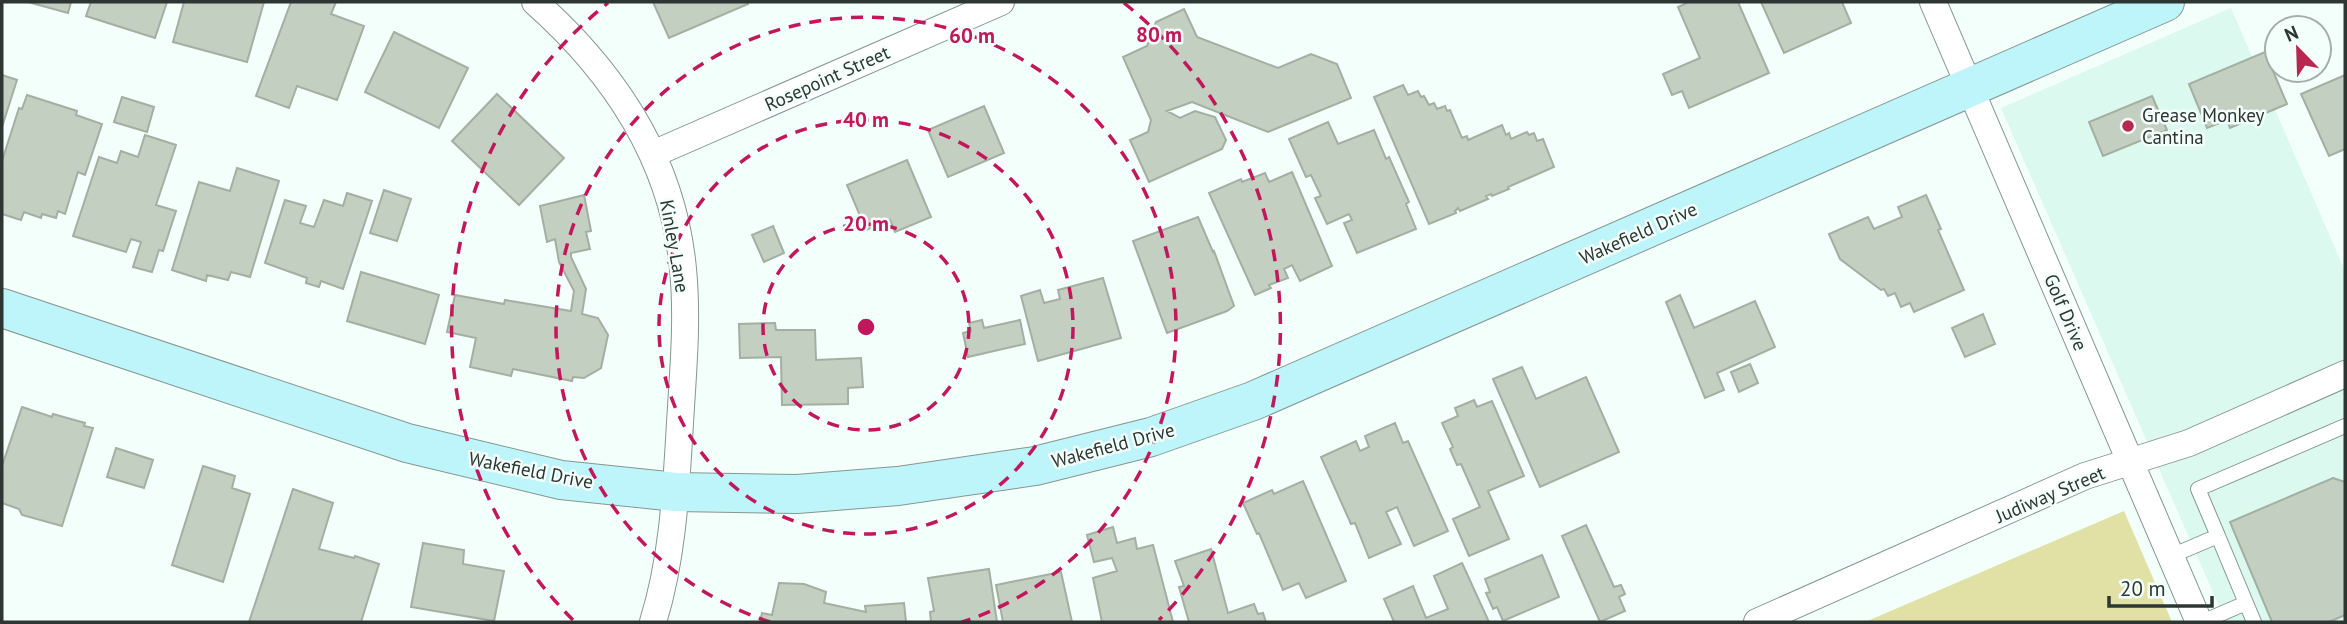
<svg xmlns="http://www.w3.org/2000/svg" width="2347" height="624" viewBox="0 0 2347 624" font-family="'PT Sans',sans-serif">
  <style>
    .built { fill: #dbf9ee }
    .green { fill: #e1e0a5 }
    .building { fill: #c3cfc0; stroke: #a3afa1; stroke-width: 2 }
    .lines { fill: none; stroke-linecap: round; stroke-linejoin: round }
    .lane-casing { stroke: #849790; stroke-width: 16 }
    .street-casing { stroke: #849790; stroke-width: 28 }
    .secondary-casing { stroke: #849790; stroke-width: 40 }
    .lane { stroke: #fff; stroke-width: 14 }
    .street { stroke: #fff; stroke-width: 26 }
    .secondary { stroke: #bef5fa; stroke-width: 38 }
    .ring { fill: none; stroke: #c2185b; stroke-width: 3.5; stroke-dasharray: 12 9 }
    .poi-dot { fill: #b7274f; stroke: #f2fffa; stroke-width: 2.5 }
    .labels { text-anchor: middle; dominant-baseline: central; stroke-width: 5; stroke-linejoin: round; paint-order: stroke }
    .street-label { font-size: 19px; fill: #2e3633; stroke: #f2fffa }
    .poi-label { font-size: 19px; fill: #2e3633; stroke: #f2fffa; text-anchor: start }
    .centre { fill: #c2185b; stroke: #f2fffa; stroke-width: 3.5 }
    .ring-label { font-size: 21px; text-anchor: middle; font-weight: bold; fill: #c2185b; stroke: #f2fffa; stroke-width: 5; stroke-linejoin: round; paint-order: stroke }
  </style>
  <rect width="100%" height="100%" fill="#f2fffa"/>
  <path class="built" d="M2231 8 2345 271V622H2226L2001 108Z"/>
  <path class="green" d="M2124 511 2172 622H1865Z"/>
  <path class="building" d="M28 2H71L68 13Z
    M91 2H167L155 38 86 16Z
    M184 2H264L247 62 173 42Z
    M291 2H336L331 14 364 26 337 100 297 86 289 108 256 96Z
    M653 2H747L748 4 669 38Z
    M1689 2H1738L1769 73 1689 108 1682 91 1672 95 1663 74 1700 58 1678 7Z
    M1761 2H1842L1851 23 1784 53Z
    M1184 9 1197 37 1278 68 1311 54 1337 64 1351 98 1268 132 1192 102 1167 111 1180 118 1195 111 1215 117 1226 140 1222 149 1149 182 1130 140 1148 132 1151 120 1123 57 1147 46 1156 22Z
    M394 32 468 68 439 128 365 92Z
    M2265 52 2287 104 2230 128 2227 120 2207 128 2189 84Z
    M2 75 17 80 2 127Z
    M2345 75V149L2329 156 2301 94Z
    M1403 85 1408 95 1418 91 1421 97 1424 96 1429 105 1434 103 1437 109 1445 106 1447 111 1450 110 1462 138 1467 136 1468 140 1502 125 1506 135 1509 133 1511 139 1527 132 1529 135 1534 133 1537 141 1543 139 1554 167 1508 187 1509 189 1492 196 1491 194 1486 196 1488 199 1460 211 1458 208 1455 211 1456 213 1429 224 1374 97Z
    M497 94 564 158 519 205 452 141Z
    M27 95 77 111 76 115 102 124 85 175 78 172 65 214 58 211 56 218 42 214 41 218 24 212 21 220 2 214V161L19 108 22 109Z
    M2152 96 2167 130 2103 156 2089 122Z
    M122 97 154 107 147 132 114 122Z
    M984 106 1004 153 948 177 928 130Z
    M1328 122 1338 144 1374 130 1386 159 1389 157 1409 202 1406 204 1416 229 1357 253 1344 223 1352 220 1349 214 1327 224 1315 198 1321 196 1311 175 1306 177 1289 139Z
    M145 135 176 145 156 205 176 211 163 251 159 250 152 272 133 267 141 242 131 239 126 252 73 236 99 157 117 163 121 151 138 157Z
    M907 160 931 217 895 232 890 220 866 230 847 185Z
    M237 168 279 181 250 277 231 272 228 280 207 275 206 281 172 270 199 182 230 191Z
    M1292 172 1332 266 1300 281 1292 265 1284 269 1288 278 1269 285 1271 288 1255 295 1209 193 1241 179 1242 182 1265 173 1269 182Z
    M384 190 411 199 397 241 370 233Z
    M347 193 372 201 343 289 321 281 319 287 306 283 307 278 265 263 285 200 306 206 300 223 314 227 324 200 343 206Z
    M584 195 591 231 586 232 590 249 571 253V257L586 289 582 314 598 318 608 335 601 368 584 378 573 377 572 381 513 369 511 376 470 367 476 338 447 332 455 295 504 304 505 300 571 311 574 291 559 262 555 239 547 242 540 206Z
    M1926 195 1941 229 1938 230 1964 290 1914 312 1910 303 1901 307 1895 293 1888 296 1884 289 1881 290 1840 259 1829 234 1868 217 1874 229 1902 217 1898 207Z
    M1198 217 1213 252 1214 251 1234 306 1227 311 1167 333 1133 241Z
    M773 226 784 253 764 262 752 235Z
    M361 272 439 295 425 344 347 321Z
    M1103 278 1121 338 1038 361 1021 296 1040 290 1044 303 1060 299 1058 290Z
    M1680 295 1694 328 1755 301 1775 347 1717 373 1724 390 1705 398 1666 302Z
    M1983 314 1995 344 1965 357 1952 328Z
    M982 320 984 328 1020 320 1025 344 968 357 963 333 971 331 969 323Z
    M775 323 776 330H815L816 360 861 358 863 387 848 388V404L782 405 781 357 740 358 739 324Z
    M1750 364 1758 383 1739 392 1731 372Z
    M1522 367 1536 399 1586 377 1619 452 1540 487 1493 379Z
    M1474 400 1477 407 1492 401 1524 476 1488 491 1509 539 1469 556 1453 519 1480 507 1461 464 1457 465 1450 449 1453 447 1442 423 1458 416 1455 408Z
    M22 407 52 417 53 414 85 423 84 426 93 428 62 526 22 515 19 509 2 503V466Z
    M1395 423 1403 443 1408 441 1448 531 1414 546 1397 507 1386 512 1401 544 1369 558 1355 523 1351 524 1321 457 1356 441 1360 451 1369 447 1365 436Z
    M116 448 153 460 144 488 107 477Z
    M203 466 235 476 232 488 250 494 223 582 172 565Z
    M2333 478 2345 482V615L2329 622H2272L2230 522Z
    M1303 481 1346 581 1306 598 1299 583 1283 590 1259 533 1257 534 1243 503 1272 490 1274 494Z
    M293 489 333 503 319 549 354 558 355 556 379 564 361 622H249Z
    M1586 525 1614 587 1621 585 1625 594 1619 597 1625 611 1600 622 1562 536Z
    M1113 527 1117 543 1135 538 1137 549 1153 545 1173 622H1102L1093 578 1117 571 1112 558 1094 562 1087 535Z
    M423 543 464 550 463 564 504 571 494 621 411 607Z
    M1211 549 1228 613 1254 604 1258 614 1263 613 1266 622H1189L1179 587 1184 586 1175 561Z
    M1542 555 1559 597 1503 621 1497 607 1493 609 1486 593 1490 592 1485 579Z
    M1462 563 1489 622H1394L1384 599 1413 586 1426 618 1448 609 1434 576Z
    M989 569 997 622H931L930 612 934 611 928 578Z
    M1061 572 1072 622H1003L996 585Z
    M779 583 804 584 826 592 824 603 866 612 865 606 904 603 906 622H760L762 613 772 615Z"/>
  <g class="lines">
    <g class="lane-casing">
      <path id="lane" d="M2218 536 2198 489 2345 426
        M2171 556 2218 536 2246 603
        M2202 622 2246 603 2254 622"/>
    </g>
    <g class="street-casing">
      <path id="street" d="M535 2C615 73 673 160 683 269 688 320 683 372 680 423 676 490 673 558 653 622
        M1933 2 2199 622
        M653 154 1001 2
        M1757 622 2085 476 2189 443 2345 374"/>
    </g>
    <g class="secondary-casing">
      <path id="secondary" d="M2 308 407 443 561 480 676 492 797 494 898 486 1035 466 1151 437 1253 401 2165 2"/>
    </g>
    <use href="#lane" class="lane"/>
    <use href="#street" class="street"/>
    <use href="#secondary" class="secondary"/>
  </g>
  <g class="ring">
    <circle cx="866" cy="327" r="103"/>
    <circle cx="866" cy="327" r="207"/>
    <path d="M770 622A310 310 0 1 1 962 622"/>
    <path d="M573 620A414 414 0 0 1 608 3M1124 3A414 414 0 0 1 1159 620"/>
  </g>
  <circle class="poi-dot" cx="2128" cy="126" r="7"/>
  <g class="labels">
    <g class="street-label">
      <text transform="translate(827 78) rotate(-24)">Rosepoint Street</text>
      <text transform="translate(1638 233) rotate(-24)">Wakefield Drive</text>
      <text transform="translate(675 246) rotate(80)">Kinley Lane</text>
      <text transform="translate(2066 312) rotate(67)">Golf Drive</text>
      <text transform="translate(1113 445) rotate(-15)">Wakefield Drive</text>
      <text transform="translate(531 470) rotate(11)">Wakefield Drive</text>
      <text transform="translate(2050 494) rotate(-23)">Judiway Street</text>
    </g>
    <g class="poi-label">
      <text x="2142" y="115">Grease Monkey<tspan x="2142" dy="22">Cantina</tspan></text>
    </g>
  </g>
  <circle cx="866" cy="327" r="10" class="centre"/>
  <g class="ring-label">
    <text x="1159" y="42">80 m</text>
    <text x="972" y="43">60 m</text>
    <text x="866" y="127">40 m</text>
    <text x="866" y="231">20 m</text>
  </g>
  <rect width="2347" height="624" fill="none" stroke="#2e3633" stroke-width="7"/>
  <g transform="translate(2298 49) rotate(337)"><circle r="33" fill="#f2fffa" stroke="#a4afaa" stroke-width="2"/>
  <path d="M0-5L12 26L0 18L-12 26Z" fill="#b7274f"/>
  <text y="-10" font-size="19" font-weight="bold" text-anchor="middle" fill="#2e3633">N</text>
  </g>
  <path d="M2109 596v10h103v-10" fill="none" stroke="#2e3633" stroke-width="3.5"/>
  <text x="2120" y="596" font-size="21" fill="#2e3633" stroke="#f2fffa" stroke-width="5" paint-order="stroke">20 m</text>
</svg>
